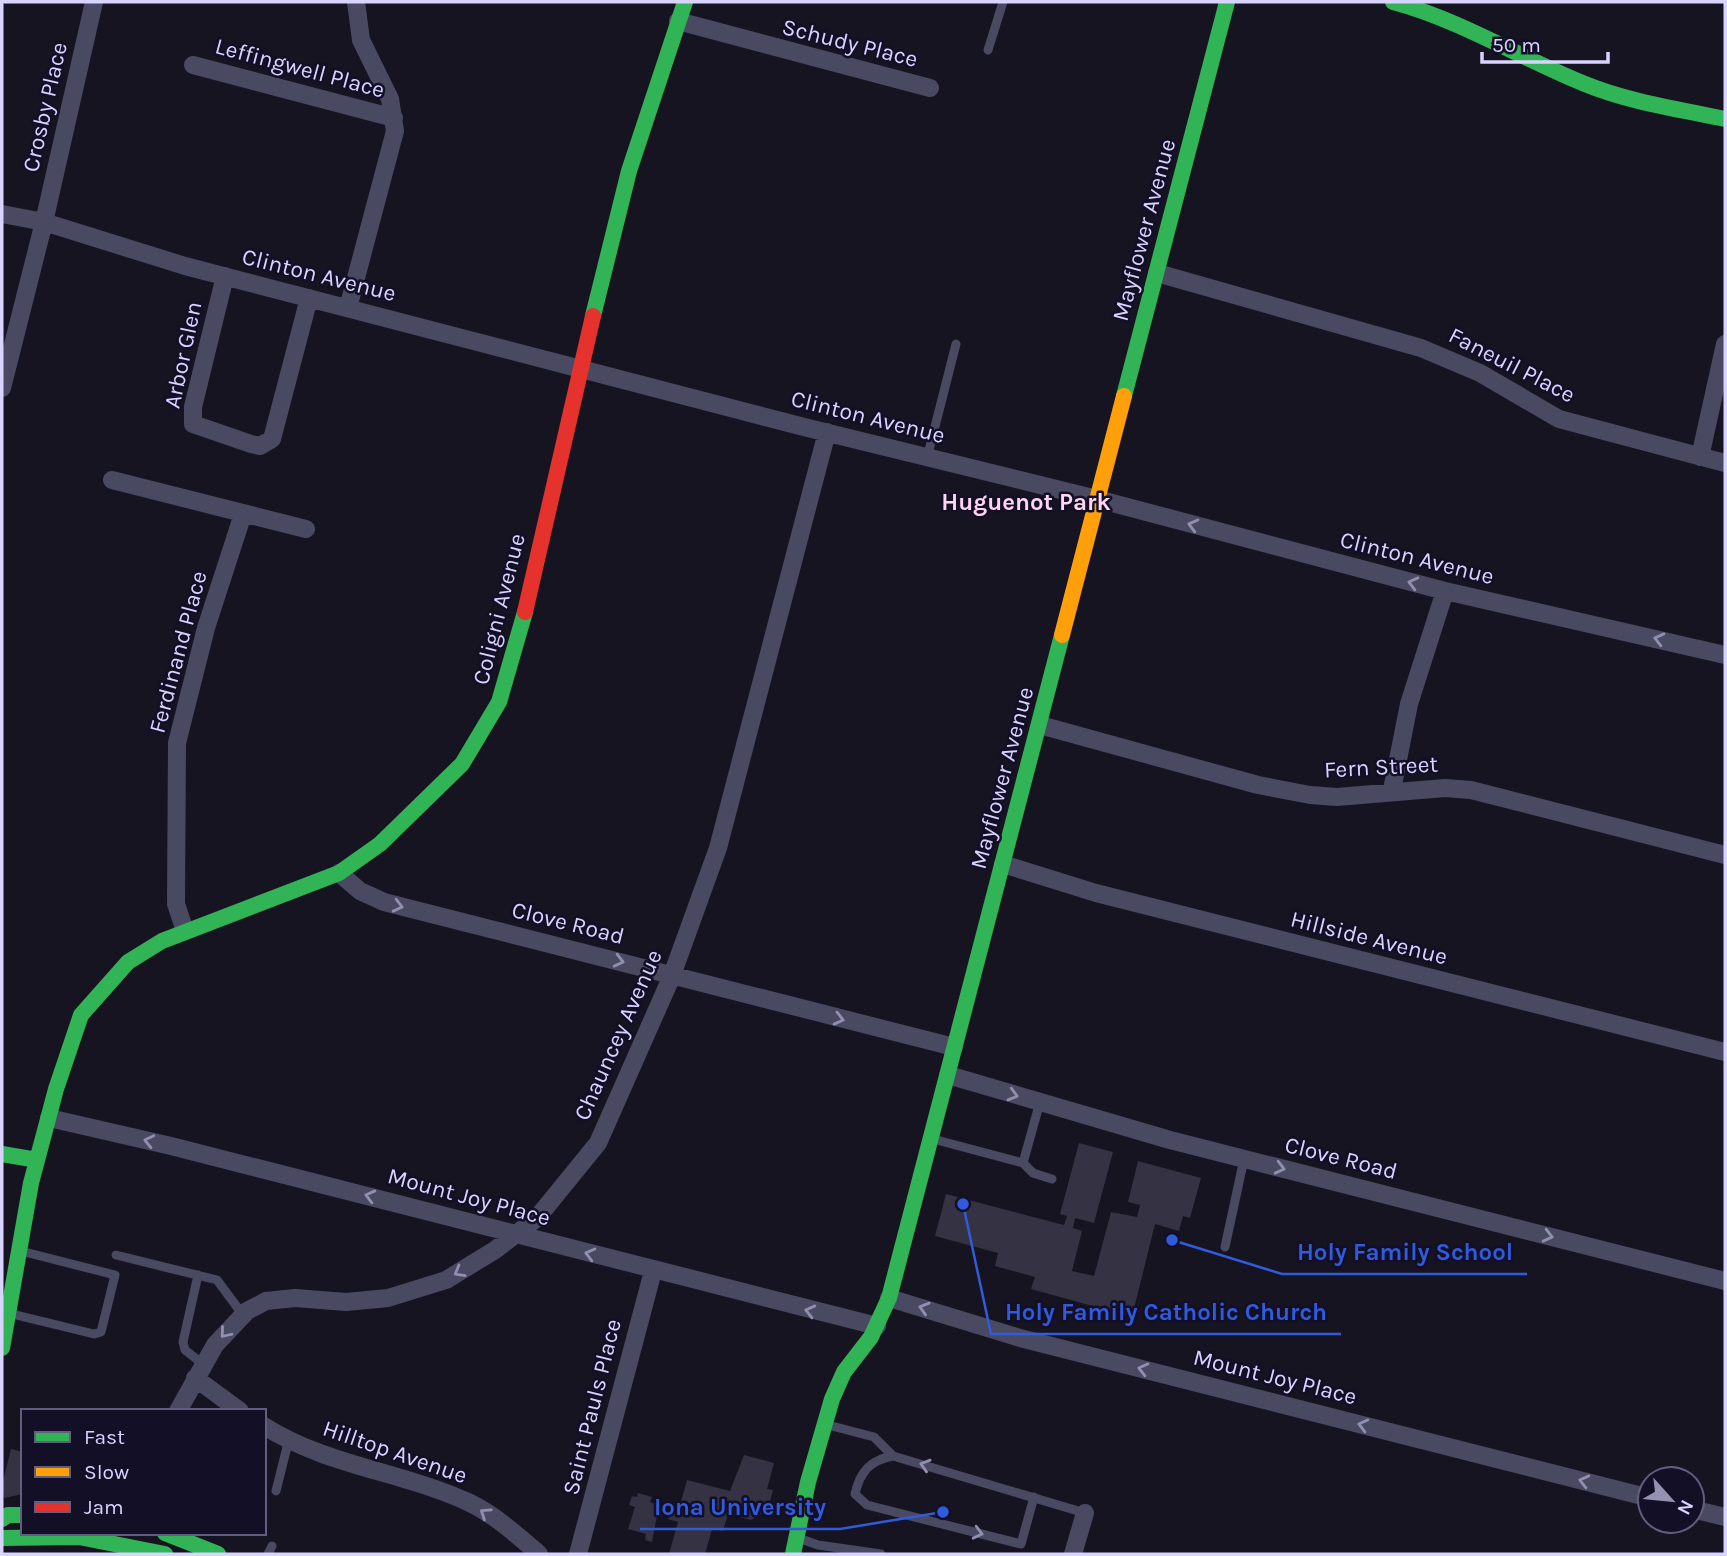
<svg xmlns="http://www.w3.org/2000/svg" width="1727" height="1556" viewBox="0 0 1727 1556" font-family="Karla,sans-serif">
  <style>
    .building { fill: #343243 }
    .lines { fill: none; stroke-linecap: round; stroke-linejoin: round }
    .lane { stroke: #4a4962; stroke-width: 9 }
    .street { stroke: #4a4962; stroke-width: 18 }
    .fast { stroke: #30b455; stroke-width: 16 }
    .slow { stroke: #ff9f0a; stroke-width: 16 }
    .jam { stroke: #e5322d; stroke-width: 16 }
    .oneway { stroke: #928eb0 }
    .labels { text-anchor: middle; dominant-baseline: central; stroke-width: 5; stroke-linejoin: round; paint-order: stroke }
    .street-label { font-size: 23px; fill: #d9d4ff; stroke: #130f26 }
    .neighbourhood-label { font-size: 24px; font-weight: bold; fill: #ffd6f0; stroke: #130f26 }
    .leader { fill: none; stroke: #305bdc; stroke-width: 2.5 }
    .callout-dot { fill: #305bdc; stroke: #130f26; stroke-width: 2.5 }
    .callout-label { font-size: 24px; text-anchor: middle; font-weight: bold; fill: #305bdc; stroke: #130f26; stroke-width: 5; stroke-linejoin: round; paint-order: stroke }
  </style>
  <rect width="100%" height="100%" fill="#161421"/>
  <path class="building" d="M1079 1143 1113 1152 1094 1223 1075 1218 1073 1228 1082 1231 1072 1271 1094 1276 1111 1212 1137 1217 1140 1205 1128 1202 1138 1161 1201 1178 1190 1218 1183 1216 1179 1231 1155 1224 1132 1317 1031 1289 1035 1277 995 1266 998 1253 935 1236 946 1194 1064 1225 1067 1216 1060 1214Z
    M11 1449 23 1452V1494L4 1498 2 1485Z
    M744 1455 774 1463 767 1489 773 1490 768 1509 751 1520 728 1514 723 1531 712 1529 705 1554H669L678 1522 668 1519 673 1503 680 1505 687 1480 730 1491Z
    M638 1493 652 1497 650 1502 659 1505 652 1542 645 1540 646 1534 628 1529 635 1507 629 1505 632 1496 637 1497Z"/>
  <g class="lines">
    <path class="lane" d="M988 50 1003 2
      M927 458 956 344
      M933 1139 1023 1163 1040 1102
      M1023 1163 1033 1173 1052 1179
      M1225 1247 1244 1159
      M116 1255 217 1280 243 1315
      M198 1275 183 1342 185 1350 203 1364
      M12 1314 94 1334 101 1332 115 1275 21 1251
      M828 1425 874 1437 893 1456 1085 1513
      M893 1456C871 1460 860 1471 855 1494L867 1505 1021 1544 1034 1497
      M276 1491 289 1439
      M798 1538 818 1545 881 1554
      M268 1554 272 1546"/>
    <path class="street" d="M678 21 930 88
      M193 65 394 118
      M2 214 44 222 185 266 804 427 1097 499 1445 591 1725 655
      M1157 273 1421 348 1480 373 1559 419 1725 463
      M225 276 193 407V424L251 444 260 446 272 439 309 298
      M348 308 395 131 390 99 361 40 356 2
      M2 388 44 222 94 2
      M1700 457 1725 344
      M112 480 306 529
      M1040 725 1258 785 1310 795 1337 797 1445 788 1471 790 1725 855
      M1392 790 1409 704 1445 591
      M1003 864 1096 893 1725 1052
      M339 873 360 891 384 902 954 1047
      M185 931 176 904 177 743 206 628 243 514
      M948 1075 1170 1140 1725 1281
      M49 1118 171 1146 877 1326
      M889 1298 1020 1338 1650 1498
      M195 1378 240 1411
      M178 1411 215 1345 247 1311 266 1301 295 1298 346 1302 388 1298 446 1280 495 1250 537 1218 598 1143 671 978 718 848 827 432
      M264 1426C327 1466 404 1472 470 1503 495 1515 518 1536 539 1554
      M1692 1509 1725 1517
      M578 1554 653 1271
      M1073 1554 1085 1513"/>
    <path class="fast" d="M1393 2C1461 20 1520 58 1585 84 1629 102 1678 109 1725 119
      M593 316 629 171 685 2
      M1124 396 1227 2
      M2 1154 37 1160
      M2 1348 31 1183 56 1089 81 1015 128 962 162 941 339 873 380 844 462 764 499 702 525 612
      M2 1519 8 1515H23
      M165 1533 218 1554
      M2 1538 79 1537 165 1554
      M793 1554 808 1482 832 1399 844 1372 871 1337 889 1298 1062 635"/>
    <path class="slow" d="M1062 635 1124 396"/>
    <path class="jam" d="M525 612 593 316"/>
  </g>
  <defs><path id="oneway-chevron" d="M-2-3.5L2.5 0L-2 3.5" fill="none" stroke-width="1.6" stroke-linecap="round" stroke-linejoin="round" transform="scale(1.75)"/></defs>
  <g class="oneway">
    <use href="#oneway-chevron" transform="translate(1193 525) rotate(-165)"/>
    <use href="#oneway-chevron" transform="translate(1413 583) rotate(-166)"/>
    <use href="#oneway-chevron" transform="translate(1659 639) rotate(-166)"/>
    <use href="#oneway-chevron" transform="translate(398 906) rotate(14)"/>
    <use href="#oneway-chevron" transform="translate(619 961) rotate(14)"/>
    <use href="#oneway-chevron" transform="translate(839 1019) rotate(14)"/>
    <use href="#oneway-chevron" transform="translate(1013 1095) rotate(16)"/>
    <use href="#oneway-chevron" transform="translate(149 1141) rotate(-167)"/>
    <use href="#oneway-chevron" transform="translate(1280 1168) rotate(14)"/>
    <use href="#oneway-chevron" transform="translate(370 1196) rotate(-166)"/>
    <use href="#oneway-chevron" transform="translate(1548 1236) rotate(14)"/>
    <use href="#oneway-chevron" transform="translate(590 1254) rotate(-165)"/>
    <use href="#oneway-chevron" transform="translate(459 1272) rotate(150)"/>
    <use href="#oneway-chevron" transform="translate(924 1308) rotate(-163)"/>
    <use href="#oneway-chevron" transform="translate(810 1311) rotate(-166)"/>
    <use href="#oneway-chevron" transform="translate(225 1333) rotate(130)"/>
    <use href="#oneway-chevron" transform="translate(1143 1369) rotate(-166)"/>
    <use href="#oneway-chevron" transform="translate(1363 1425) rotate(-166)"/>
    <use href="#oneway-chevron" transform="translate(925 1465) rotate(-163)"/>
    <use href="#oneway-chevron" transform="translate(1584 1481) rotate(-166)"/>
    <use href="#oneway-chevron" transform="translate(485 1513) rotate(-146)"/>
    <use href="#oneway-chevron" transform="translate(978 1533) rotate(14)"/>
  </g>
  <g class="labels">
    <g class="street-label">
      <text transform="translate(850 43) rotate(14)">Schudy Place</text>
      <text transform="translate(300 68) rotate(15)">Leffingwell Place</text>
      <text transform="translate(45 107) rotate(-77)">Crosby Place</text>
      <text transform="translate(1144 230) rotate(-75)">Mayflower Avenue</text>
      <text transform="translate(319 275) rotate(14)">Clinton Avenue</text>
      <text transform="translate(183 355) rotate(-78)">Arbor Glen</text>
      <text transform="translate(1512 365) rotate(27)">Faneuil Place</text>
      <text transform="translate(868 417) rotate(14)">Clinton Avenue</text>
      <text transform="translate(1417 558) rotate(14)">Clinton Avenue</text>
      <text transform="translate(499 609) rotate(-76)">Coligni Avenue</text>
      <text transform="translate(178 652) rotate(-75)">Ferdinand Place</text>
      <text transform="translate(1381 767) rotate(-3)">Fern Street</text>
      <text transform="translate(1002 778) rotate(-75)">Mayflower Avenue</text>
      <text transform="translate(568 923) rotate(14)">Clove Road</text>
      <text transform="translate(1369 938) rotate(14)">Hillside Avenue</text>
      <text transform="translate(618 1035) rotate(-66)">Chauncey Avenue</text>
      <text transform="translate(1341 1158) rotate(14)">Clove Road</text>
      <text transform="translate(469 1197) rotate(15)">Mount Joy Place</text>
      <text transform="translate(1275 1377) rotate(14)">Mount Joy Place</text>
      <text transform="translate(592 1407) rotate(-76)">Saint Pauls Place</text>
      <text transform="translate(395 1452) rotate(19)">Hilltop Avenue</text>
    </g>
    <g class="neighbourhood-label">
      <text x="1026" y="502">Huguenot Park</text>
    </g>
  </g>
  <path class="leader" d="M1172 1240L1282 1274H1527M963 1204L991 1334H1341M943 1512L840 1529H640"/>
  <g class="callout-dot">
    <circle cx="1172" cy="1240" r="7"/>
    <circle cx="963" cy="1204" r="7"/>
    <circle cx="943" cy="1512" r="7"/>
  </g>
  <g class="callout-label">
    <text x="1405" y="1260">Holy Family School</text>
    <text x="1166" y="1320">Holy Family Catholic Church</text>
    <text x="740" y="1515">Iona University</text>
  </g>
  <rect width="1727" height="1556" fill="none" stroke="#d9d4ff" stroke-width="7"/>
  <rect x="21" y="1409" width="245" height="126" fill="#130f26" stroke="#625e7d" stroke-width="2"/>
  <rect x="35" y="1432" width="35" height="10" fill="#30b455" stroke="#625e7d" stroke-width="2"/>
  <text x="84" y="1444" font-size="21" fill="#d9d4ff">Fast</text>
  <rect x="35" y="1467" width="35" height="10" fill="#ff9f0a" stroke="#625e7d" stroke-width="2"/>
  <text x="84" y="1479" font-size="21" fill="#d9d4ff">Slow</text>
  <rect x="35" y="1502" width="35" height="10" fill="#e5322d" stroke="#625e7d" stroke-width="2"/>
  <text x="84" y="1514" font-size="21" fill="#d9d4ff">Jam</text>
  <g transform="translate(1671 1500) rotate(117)"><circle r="33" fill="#130f26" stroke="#625e7d" stroke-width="2"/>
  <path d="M0-5L12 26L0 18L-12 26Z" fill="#9591b1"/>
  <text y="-10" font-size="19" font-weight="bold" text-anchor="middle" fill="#d9d4ff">N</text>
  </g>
  <path d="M1482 52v10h126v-10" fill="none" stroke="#d9d4ff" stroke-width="3.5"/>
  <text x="1492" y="52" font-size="21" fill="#d9d4ff" stroke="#130f26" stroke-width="5" paint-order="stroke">50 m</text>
</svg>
